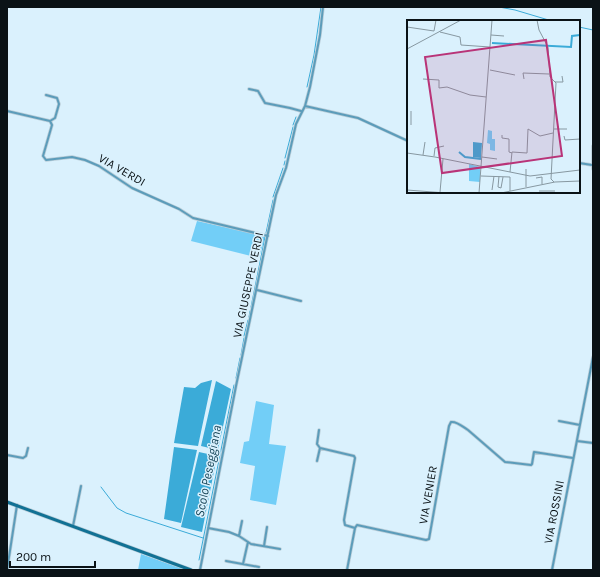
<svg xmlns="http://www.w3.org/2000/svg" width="600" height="577" viewBox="0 0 600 577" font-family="Karla,sans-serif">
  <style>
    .green { fill: #72cef7 }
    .water { fill: #3babd8 }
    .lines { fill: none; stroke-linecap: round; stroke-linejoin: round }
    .stream { stroke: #3babd8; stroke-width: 1 }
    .street-casing { stroke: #b9cdd8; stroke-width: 3.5 }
    .secondary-casing { stroke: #b9cdd8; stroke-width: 4.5 }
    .street { stroke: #5b9cba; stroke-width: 2 }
    .secondary { stroke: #117194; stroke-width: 3 }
    .labels { text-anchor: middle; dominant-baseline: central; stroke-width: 3; stroke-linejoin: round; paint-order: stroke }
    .street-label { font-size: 12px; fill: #0a1216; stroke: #daf1fd }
    .water-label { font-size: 13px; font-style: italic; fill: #164558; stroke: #daf1fd }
    .inset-river { fill: none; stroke: #3babd8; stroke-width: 2 }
    .inset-road { fill: none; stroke: #8798a1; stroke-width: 1 }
    .view { fill: #b93478; fill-opacity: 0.15; stroke: #b93478; stroke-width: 2 }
    .inset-edge { fill: none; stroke: #0a1216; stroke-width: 2 }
  </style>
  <rect width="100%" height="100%" fill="#daf1fd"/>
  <path class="green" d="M197 221 265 236 259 258 191 241Z
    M256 401 274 405 269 444 286 446 276 505 250 500 255 466 240 463 244 442 249 441Z
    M141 554 186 570H138Z"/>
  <path class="water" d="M212 380 198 446 174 443 184 387 195 388 201 383Z
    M216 381 231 389 218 450 201 446Z
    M174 447 197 450 181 523 164 519Z
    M199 452 217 456 202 532 181 527Z"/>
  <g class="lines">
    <path class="stream" d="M499 7 515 10 552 21
      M579 27 593 30
      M307 87 314 55 321 7
      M293 125 296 117
      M285 158 293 127
      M284 165 285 161
      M273 197 283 168
      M266 233 273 200
      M251 307 265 237
      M249 317 250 311
      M244 336 248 320
      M241 355 244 338
      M236 378 240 358
      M101 487 117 508 126 513 203 538
      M199 560 234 385"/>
    <g class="street-casing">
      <path id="street" d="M249 89 258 91 265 103 290 108 301 111
        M46 95 57 98 59 104 55 118 50 121
        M305 106 358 118 408 141
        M7 111 50 121 52 125 43 156 46 160 72 157 85 160 99 166 132 188 179 209 193 218 268 236
        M593 146V169
        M579 163 592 165
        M257 290 301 301
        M559 421 580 425
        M319 430 317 444 320 448 354 456 355 458 344 520 345 525 355 528
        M577 441 593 443
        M7 455 23 458 26 456 28 448
        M317 461 320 448
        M73 526 81 486
        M208 528 229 532 239 536 251 544 280 549
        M239 536 242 521
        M264 546 267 527
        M226 561 259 567
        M243 564 248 542
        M7 570 17 505
        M200 570 236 386 276 195 286 168 296 124 305 106 310 87 320 35 323 7
        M347 570 355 528 357 525 426 540 429 539 449 426 451 422C457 421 463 427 468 430L505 462 531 465 532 464 534 452 573 458
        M552 570 593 357"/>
    </g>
    <g class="secondary-casing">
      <path id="secondary" d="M7 502 191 570"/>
    </g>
    <use href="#street" class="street"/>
    <use href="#secondary" class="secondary"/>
  </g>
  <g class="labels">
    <g class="street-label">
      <text transform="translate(122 170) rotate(30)">VIA VERDI</text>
      <text transform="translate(248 285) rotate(-78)">VIA GIUSEPPE VERDI</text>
      <text transform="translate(428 495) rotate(-80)">VIA VENIER</text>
      <text transform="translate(554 512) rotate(-79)">VIA ROSSINI</text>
    </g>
    <g class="water-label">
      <text transform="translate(208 471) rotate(-79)">Scolo Peseggiana</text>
    </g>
  </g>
  <g transform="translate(407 20)">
    <rect width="173" height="173" fill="#daf1fd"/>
    <path d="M81 110 85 111V119H88V131L83 130V124L80 123ZM62 144 73 147V162L62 161Z" fill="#72cef7"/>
    <path d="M66 122 75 123 74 138 66 137Z" fill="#3babd8"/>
    <path class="inset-river" d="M85 23 164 27 165 16 173 15M52 132 58 137 74 139"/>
    <path class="inset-road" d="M130 0 132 10 141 27 143 57 149 63 144 159 147 162M0 7 27 11 29 0M33 12 53 17 54 25 83 27M84 15 97 16M0 29 54 0M83 50 108 55M16 59 32 60V68L40 67 63 75 79 77M117 59 116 53 142 54M148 62H156L155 56M4 105V91M147 109H160M95 115V118L102 119V132L105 133M157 116 158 120 173 119M0 133 28 137 123 156 173 150M16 135 18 122M27 136 28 128 37 126M75 137 90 139M103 152 105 132 120 133 121 109 133 116 146 113M74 156 103 157V171M92 156 91 167 94 168 96 157M129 158 135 157V164M119 167V149M0 170 39 173M85 170 87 156M132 171H148M33 172 36 139M72 173 85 0M94 173 148 162 173 161"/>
    <path class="view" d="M139 20 155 136 35 153 18 37Z"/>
    <rect width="173" height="173" class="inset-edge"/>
  </g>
  <rect width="600" height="577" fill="none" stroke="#0a1216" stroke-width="16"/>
  <path d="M10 561v6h85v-6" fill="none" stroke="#0a1216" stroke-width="2"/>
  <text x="16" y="561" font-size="12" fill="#0a1216" stroke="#daf1fd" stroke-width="3" paint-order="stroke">200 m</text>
</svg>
